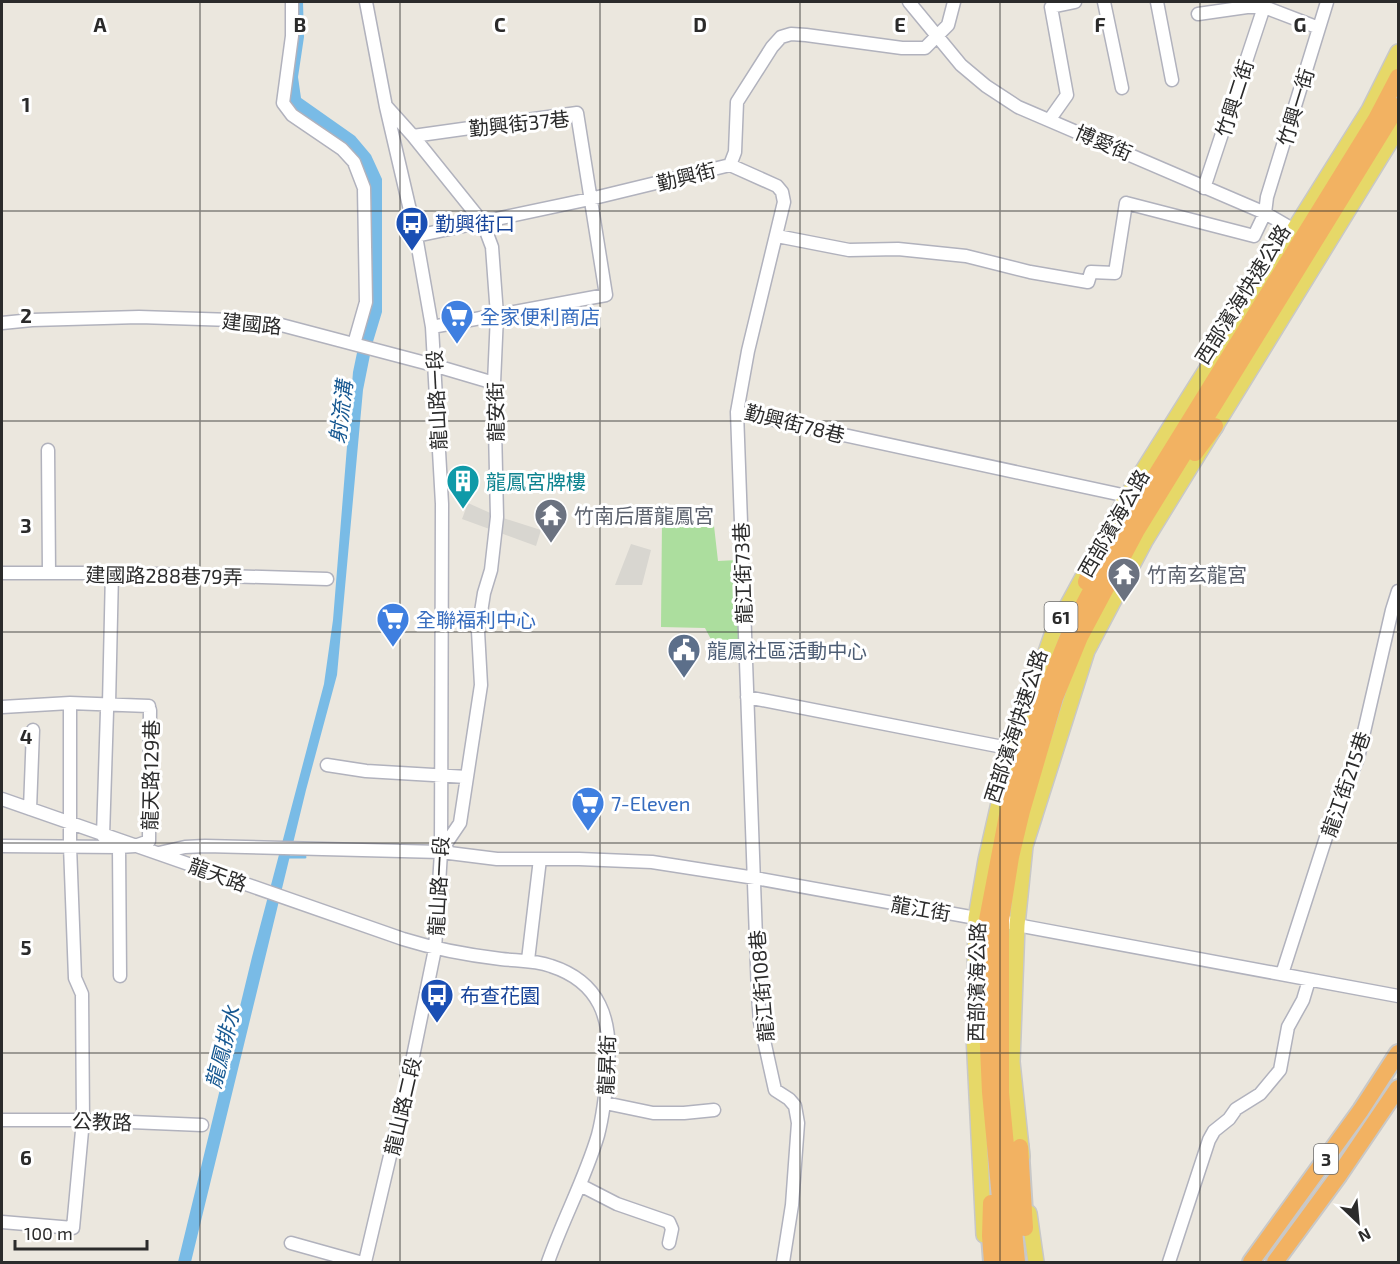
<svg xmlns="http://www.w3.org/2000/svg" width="1400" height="1264" viewBox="0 0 1400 1264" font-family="'Exo 2','Noto Sans TC',sans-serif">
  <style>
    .green { fill: #acde9e }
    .plaza { fill: #d8d6d0 }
    .water { fill: #79bbe6 }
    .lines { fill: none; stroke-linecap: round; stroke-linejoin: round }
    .stream { stroke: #79bbe6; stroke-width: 3 }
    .minor-casing { stroke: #b1b2bd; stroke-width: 15 }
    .major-casing { stroke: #c8c8c8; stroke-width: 18 }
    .highway-casing { stroke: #c8c8c8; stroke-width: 20 }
    .minor { stroke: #fff; stroke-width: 12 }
    .major { stroke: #e6d868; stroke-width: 15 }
    .highway { stroke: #f2b262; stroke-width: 16 }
    .grid { fill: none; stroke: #2b2b2b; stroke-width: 1.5; stroke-opacity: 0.55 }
    .labels { text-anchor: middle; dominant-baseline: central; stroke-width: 6; stroke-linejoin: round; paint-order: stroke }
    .shield { fill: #fff; stroke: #6b6b6b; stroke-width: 1.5 }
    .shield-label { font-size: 18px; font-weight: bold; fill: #2b2b2b }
    .street-label { font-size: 20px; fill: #2b2b2b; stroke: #fff }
    .transit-label { font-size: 20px; fill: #164399; stroke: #fff; text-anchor: start }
    .shop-label { font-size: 20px; fill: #366cbe; stroke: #fff; text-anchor: start }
    .culture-label { font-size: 20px; fill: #0d838f; stroke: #fff; text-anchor: start }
    .worship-label { font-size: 20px; fill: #5b616d; stroke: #fff; text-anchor: start }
    .service-label { font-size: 20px; fill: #4e5e75; stroke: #fff; text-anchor: start }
    .water-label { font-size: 21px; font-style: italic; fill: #185992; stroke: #fff }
    .grid-label { font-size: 20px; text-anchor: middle; font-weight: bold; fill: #2b2b2b; stroke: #fff; stroke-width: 6; stroke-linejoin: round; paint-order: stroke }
  </style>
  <rect width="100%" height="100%" fill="#ebe7de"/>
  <path class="green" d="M713 517 718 561 737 560 740 647 716 649 705 628 661 627 662 520Z"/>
  <path class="plaza" d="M468 503 497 516 541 530 536 546 462 519Z
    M631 544 651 550 642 585H615Z"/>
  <path class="water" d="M295 2H303L304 37 298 77 301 98 355 136 371 155 382 179V312L372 345 363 390 337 675 306 790 191 1262H178L252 957 324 684 333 620 353 372 370 290 364 174 295 112 289 101Z"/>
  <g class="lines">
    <path class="stream" d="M288 857H305"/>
    <g class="minor-casing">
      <path id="minor" d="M292 2V36L283 103 292 115 342 149 354 162 364 188 366 302 354 344
        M909 2 961 65 986 86 1018 107 1265 213 1301 234
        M1104 2 1122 88
        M1157 2 1172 80
        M1198 14 1247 7H1264L1319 28
        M387 107 413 136 483 223 492 247 497 315 494 383 497 517 491 570 484 593 478 631 481 685 460 823 441 851
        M1050 119 1067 95 1051 7 1075 2
        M413 136 577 113 606 295 432 327
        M730 165 777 186 782 192 784 202 748 351 737 412 1127 496
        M730 165 735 152 737 102 772 47 781 37 791 34 806 35 902 48H925L948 25 954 2
        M1204 188 1264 7
        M416 236 590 199 730 165
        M777 236 849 250 898 249 966 256 1030 272 1088 282 1091 272 1115 273 1126 203 1254 236 1265 213 1267 197 1327 2
        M2 323 32 320 139 317 266 321 433 365 494 383
        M737 412 758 994 760 1022 775 1090 789 1099 795 1106 798 1123 792 1205 783 1262
        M48 450 49 573
        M2 573H122L327 579
        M747 697 1013 749
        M109 704 112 572
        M2 707 70 703 149 706
        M327 765 366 771 467 777
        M2 799 403 939C435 949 467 955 501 959 518 961 534 960 551 966 600 982 612 1019 608 1067 606 1090 604 1112 598 1135 585 1179 563 1219 548 1262
        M30 809 33 730
        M103 836 107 711
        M2 846 119 847 135 846 149 841 150 710
        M119 847 120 976
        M159 853 185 847 205 846 441 852 497 859H579L652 862 755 878 976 918 1001 920 1017 925 1398 996
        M528 960 540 859
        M1282 974 1329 828 1358 758 1392 610 1398 591
        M605 1103 653 1113H684L714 1110
        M2 1120H83L202 1125
        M580 1185 617 1204 669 1222 672 1229 669 1243
        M2 1222 73 1228 83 1120 82 994 75 978 70 846V703
        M291 1243 359 1262
        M365 1262 410 1071 435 949 441 852 442 504 432 327 416 236 386 107 366 2
        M1169 1262 1209 1140 1214 1131 1229 1119 1236 1109 1260 1094 1280 1070 1288 1027 1303 1000 1309 980"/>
    </g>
    <g class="major-casing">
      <path id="major" d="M1022 1157 1012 1062 1017 925 1025 846 1087 651 1145 541 1398 129
        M1029 1213 1036 1262
        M984 1235 974 1035 976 918 986 860 1009 759 1053 632 1127 496 1369 110 1398 52"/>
    </g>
    <g class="highway-casing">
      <path id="highway" d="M1195 453 1215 426
        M1086 582 1096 552
        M1020 1147 1025 1228
        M991 1203 990 1236 992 1262
        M1006 1262 990 1092 986 1001 987 920 1009 805 1044 696 1072 627 1125 525 1376 119 1398 77
        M1017 1262 1001 1093V920L1011 857 1022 811 1055 698 1080 637 1137 530 1398 106
        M1251 1262 1361 1110 1398 1053
        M1275 1262 1339 1175 1398 1088"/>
    </g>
    <use href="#minor" class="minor"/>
    <use href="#major" class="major"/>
    <use href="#highway" class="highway"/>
  </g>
  <path class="grid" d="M200 2V1262M400 2V1262M600 2V1262M800 2V1262M1000 2V1262M1200 2V1262M2 211H1398M2 421H1398M2 632H1398M2 843H1398M2 1053H1398"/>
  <defs>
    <g id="bus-pin" transform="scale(1.725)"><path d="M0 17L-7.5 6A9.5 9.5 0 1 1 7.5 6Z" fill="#1a4fb4" stroke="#fff"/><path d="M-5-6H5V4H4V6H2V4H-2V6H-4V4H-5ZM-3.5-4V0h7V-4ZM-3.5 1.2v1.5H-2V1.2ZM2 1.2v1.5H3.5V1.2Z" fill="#fff"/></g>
    <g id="supermarket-pin" transform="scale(1.725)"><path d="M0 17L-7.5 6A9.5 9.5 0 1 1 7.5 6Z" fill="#3f7fe0" stroke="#fff"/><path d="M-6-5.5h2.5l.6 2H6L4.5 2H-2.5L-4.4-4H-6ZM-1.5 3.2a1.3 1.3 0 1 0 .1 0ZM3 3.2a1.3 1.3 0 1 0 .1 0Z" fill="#fff"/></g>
    <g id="building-pin" transform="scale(1.725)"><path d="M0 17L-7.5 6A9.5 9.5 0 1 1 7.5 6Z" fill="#0f9aa8" stroke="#fff"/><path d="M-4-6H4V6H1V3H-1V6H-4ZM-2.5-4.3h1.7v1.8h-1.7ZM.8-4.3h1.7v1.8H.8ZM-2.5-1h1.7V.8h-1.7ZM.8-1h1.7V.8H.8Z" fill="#fff"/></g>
    <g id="temple-pin" transform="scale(1.725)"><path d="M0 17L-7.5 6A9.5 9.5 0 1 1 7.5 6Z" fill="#6b7280" stroke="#fff"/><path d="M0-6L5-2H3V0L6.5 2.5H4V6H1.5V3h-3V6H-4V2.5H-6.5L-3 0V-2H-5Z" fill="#fff"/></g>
    <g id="civic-pin" transform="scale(1.725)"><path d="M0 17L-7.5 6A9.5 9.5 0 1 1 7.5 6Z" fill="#5c6f8a" stroke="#fff"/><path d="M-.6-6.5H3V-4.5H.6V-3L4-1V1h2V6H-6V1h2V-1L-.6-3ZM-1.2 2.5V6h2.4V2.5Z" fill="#fff"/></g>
  </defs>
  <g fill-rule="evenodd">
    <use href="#bus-pin" x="412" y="223"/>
    <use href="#supermarket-pin" x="457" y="316"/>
    <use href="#building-pin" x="463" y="481"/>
    <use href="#temple-pin" x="551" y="515"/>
    <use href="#temple-pin" x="1124" y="574"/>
    <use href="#supermarket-pin" x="393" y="619"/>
    <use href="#civic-pin" x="684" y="650"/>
    <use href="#supermarket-pin" x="588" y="803"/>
    <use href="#bus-pin" x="437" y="995"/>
  </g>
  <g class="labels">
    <g class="shield">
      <rect x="1044.5" y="602" width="33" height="30" rx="4.5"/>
      <rect x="1314" y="1144" width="24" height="30" rx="4.5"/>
    </g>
    <g class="shield-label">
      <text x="1061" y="617">61</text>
      <text x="1326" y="1159">3</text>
    </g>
    <g class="street-label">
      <text transform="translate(1234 98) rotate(-72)">竹興二街</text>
      <text transform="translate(1295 107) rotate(-73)">竹興一街</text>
      <text transform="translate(519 123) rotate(-6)">勤興街37巷</text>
      <text transform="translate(1104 142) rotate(23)">博愛街</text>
      <text transform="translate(686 176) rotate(-14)">勤興街</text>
      <text transform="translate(1242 294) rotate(-58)">西部濱海快速公路</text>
      <text transform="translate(252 323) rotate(6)">建國路</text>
      <text transform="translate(436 400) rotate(-93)">龍山路一段</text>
      <text transform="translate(495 412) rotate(-91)">龍安街</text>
      <text transform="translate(795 423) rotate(14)">勤興街78巷</text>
      <text transform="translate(1113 523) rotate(-60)">西部濱海公路</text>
      <text transform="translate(742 573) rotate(-92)">龍江街73巷</text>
      <text transform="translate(164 575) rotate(1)">建國路288巷79弄</text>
      <text transform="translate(1015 726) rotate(-72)">西部濱海快速公路</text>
      <text transform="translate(150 775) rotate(-89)">龍天路129巷</text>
      <text transform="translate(1345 784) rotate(-71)">龍江街215巷</text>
      <text transform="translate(218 874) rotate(20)">龍天路</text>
      <text transform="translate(438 886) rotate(-87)">龍山路一段</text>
      <text transform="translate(921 908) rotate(10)">龍江街</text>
      <text transform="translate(976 982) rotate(-89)">西部濱海公路</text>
      <text transform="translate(761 986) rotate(-95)">龍江街108巷</text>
      <text transform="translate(606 1065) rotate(-88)">龍昇街</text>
      <text transform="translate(402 1106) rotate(-77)">龍山路二段</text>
      <text transform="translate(102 1121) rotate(2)">公教路</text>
    </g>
    <g class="transit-label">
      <text x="435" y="223">勤興街口</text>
      <text x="460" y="995">布查花園</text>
    </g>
    <g class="shop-label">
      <text x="480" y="316">全家便利商店</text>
      <text x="416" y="619">全聯福利中心</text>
      <text x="611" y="803">7-Eleven</text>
    </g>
    <g class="culture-label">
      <text x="486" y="481">龍鳳宮牌樓</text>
    </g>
    <g class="worship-label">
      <text x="574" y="515">竹南后厝龍鳳宮</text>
      <text x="1147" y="574">竹南玄龍宮</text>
    </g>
    <g class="service-label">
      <text x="707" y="650">龍鳳社區活動中心</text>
    </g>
    <g class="water-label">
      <text transform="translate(340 412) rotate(-83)">射流溝</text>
      <text transform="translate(222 1047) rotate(-76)">龍鳳排水</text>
    </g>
  </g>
  <g class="grid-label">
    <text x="100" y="32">A</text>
    <text x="300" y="32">B</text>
    <text x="500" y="32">C</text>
    <text x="700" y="32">D</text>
    <text x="900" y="32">E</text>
    <text x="1100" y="32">F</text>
    <text x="1300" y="32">G</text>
    <text x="26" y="112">1</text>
    <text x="26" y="323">2</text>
    <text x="26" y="533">3</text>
    <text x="26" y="744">4</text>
    <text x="26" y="955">5</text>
    <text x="26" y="1165">6</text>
  </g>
  <rect width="1400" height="1264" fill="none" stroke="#2b2b2b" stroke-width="6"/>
  <g transform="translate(1358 1222) rotate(154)" stroke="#ffffff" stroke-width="4.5" paint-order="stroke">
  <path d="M0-4.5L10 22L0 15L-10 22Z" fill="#2b2b2b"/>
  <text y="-9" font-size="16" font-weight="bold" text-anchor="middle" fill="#2b2b2b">N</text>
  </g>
  <path d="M15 1240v9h132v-9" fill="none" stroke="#2b2b2b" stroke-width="3"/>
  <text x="24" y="1240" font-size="18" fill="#2b2b2b" stroke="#ffffff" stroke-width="4.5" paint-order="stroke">100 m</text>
</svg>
